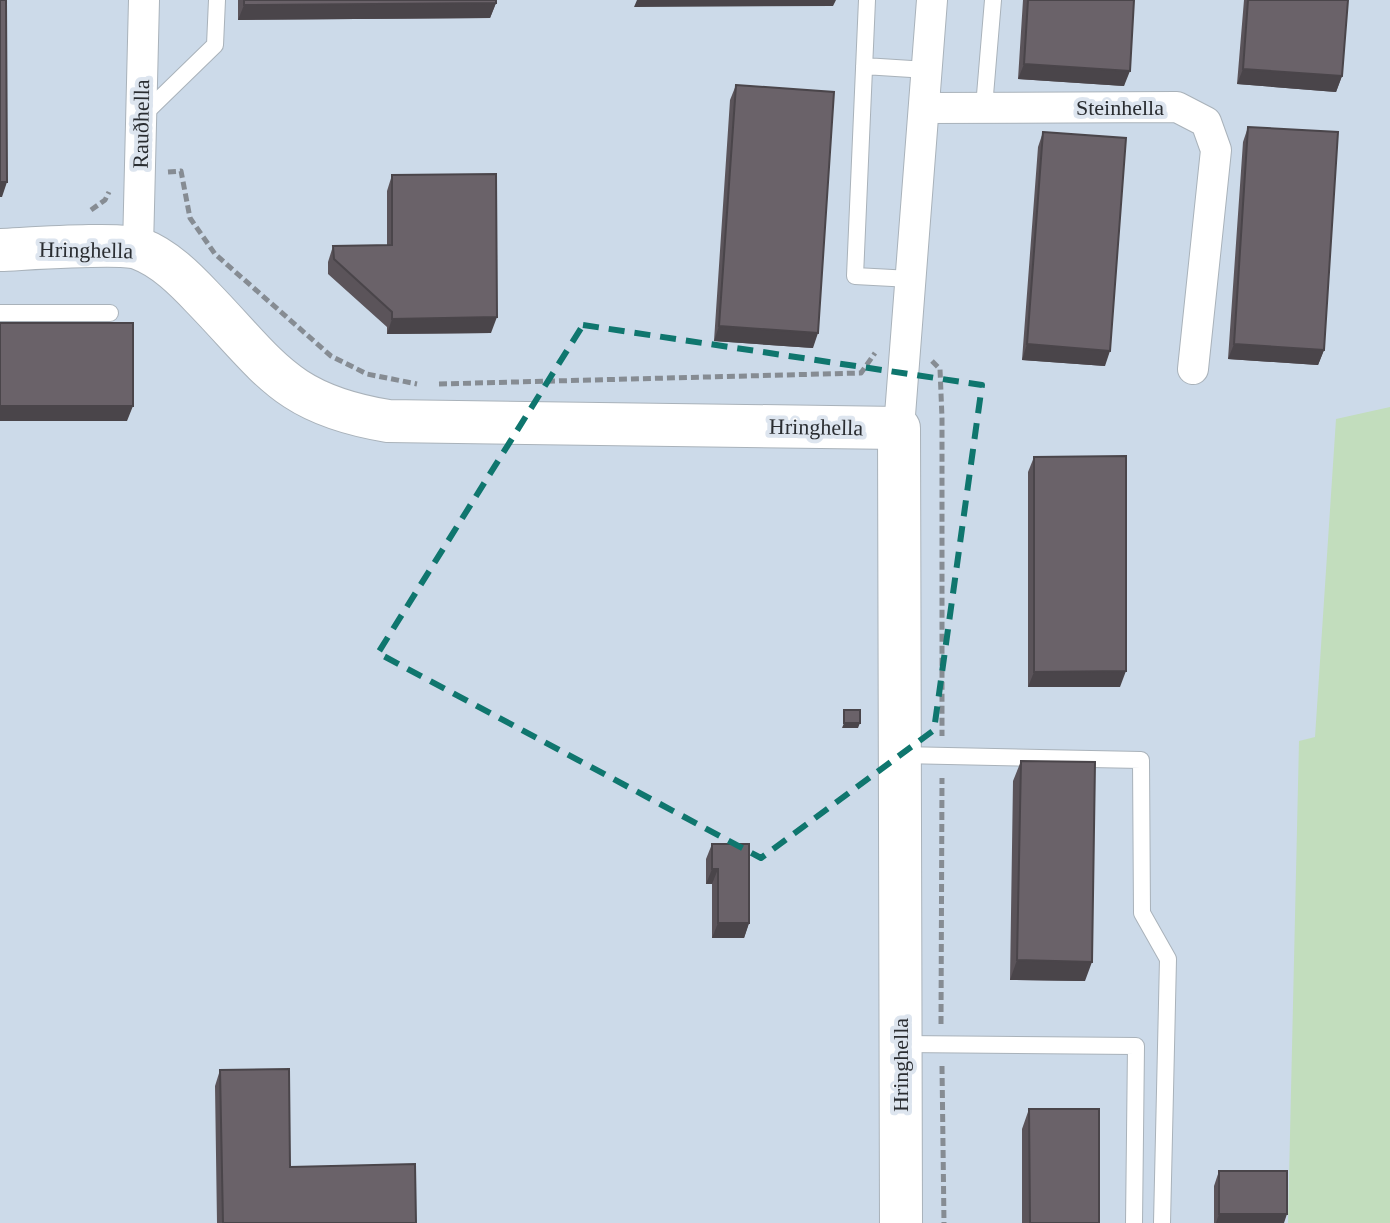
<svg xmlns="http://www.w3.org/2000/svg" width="1390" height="1223" viewBox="0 0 1390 1223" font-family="'Times New Roman',serif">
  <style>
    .built { fill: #ccdae9 }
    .green { fill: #c2ddbd }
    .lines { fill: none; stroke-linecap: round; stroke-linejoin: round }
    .lane-casing { stroke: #a9b2ba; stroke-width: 18 }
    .street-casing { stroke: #a9b2ba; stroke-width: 32 }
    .secondary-casing { stroke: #a9b2ba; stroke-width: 44 }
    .path { stroke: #868c93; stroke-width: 5; stroke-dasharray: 8 4; stroke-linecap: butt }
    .lane { stroke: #fff; stroke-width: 16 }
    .street { stroke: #fff; stroke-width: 30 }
    .secondary { stroke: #fff; stroke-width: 42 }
    .wall { fill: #5b545a }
    .shaded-wall { fill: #4a454a }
    .building { fill: #6a6269; stroke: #4a454a; stroke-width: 2 }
    .marked { fill: none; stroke: #0f766e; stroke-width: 6; stroke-dasharray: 16 10; stroke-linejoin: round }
    .labels { text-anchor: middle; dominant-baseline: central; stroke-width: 8; stroke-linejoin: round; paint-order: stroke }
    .street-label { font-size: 22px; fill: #2a2d31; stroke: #dde5ef }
  </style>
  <rect width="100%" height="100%" fill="#dde5ef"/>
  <path class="built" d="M0 0H1390V1223H0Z"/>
  <path class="green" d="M1390 407V1223H1288L1299 741 1315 737 1336 419Z"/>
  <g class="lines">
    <g class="lane-casing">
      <path id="lane" d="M867 0 855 276 911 279
        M864 66 927 70
        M984 107 993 0
        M142 116 215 45 217 0
        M0 313H110
        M901 755 1141 760 1142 913 1168 959 1162 1223
        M902 1044 1136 1046 1134 1223"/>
    </g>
    <g class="street-casing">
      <path id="street" d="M924 108 1177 107 1206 122 1216 150 1193 369
        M138 248 144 0
        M899 428 932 0"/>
    </g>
    <g class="secondary-casing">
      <path id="secondary" d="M0 250C26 249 122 242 140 249 164 258 185 279 202 297 270 367 285 404 388 421L899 428 901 1223"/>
    </g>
    <path class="path" d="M168 172 181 171 190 218 215 254 331 356 367 374 417 384
      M91 210 105 200 109 192
      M932 361 940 369 942 418V736
      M439 384 861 373 875 353
      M941 1024 942 778
      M942 1066 944 1223"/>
    <use href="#lane" class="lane"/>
    <use href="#street" class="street"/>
    <use href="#secondary" class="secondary"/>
  </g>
  <path class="wall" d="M238 0H496V3L490 18 238 20Z
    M1023 0H1134L1124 86 1018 79Z
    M1244 0H1348L1342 76 1336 92 1237 84Z
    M736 85 813 348 714 341 730 100Z
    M1248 127 1324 350 1318 365 1228 359 1243 142Z
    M1043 132 1105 366 1022 360 1038 147Z
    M392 175 491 333 387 334V327L328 274V262L333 246 387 245V191Z
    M1034 457 1120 687H1028V472Z
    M1021 761 1085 981 1010 980 1013 781Z
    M712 844 749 923 744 938H712V884H706V859Z
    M220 1070 290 1167 416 1223H217L215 1086Z
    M1029 1109 1099 1223H1022V1129Z
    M1219 1171 1284 1223H1214V1186Z"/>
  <path class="shaded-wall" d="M637 0H836L833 6 634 7Z
    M496 3 490 18 238 20 244 5Z
    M1024 64 1130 71 1124 86 1018 79Z
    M1243 69 1342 76 1336 92 1237 84Z
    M0 182H7L2 197H0Z
    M497 317 491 333 387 334 392 319Z
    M719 326 818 333 813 348 714 341Z
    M1027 344 1110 351 1105 366 1022 360Z
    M1234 344 1324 350 1318 365 1228 359Z
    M0 406H133L127 421H0Z
    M1126 671 1120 687H1028L1034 672Z
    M844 723H860L858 728H842Z
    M712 869H718L712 884H706Z
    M718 923H749L744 938H712Z
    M1017 960 1092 962 1085 981 1010 980Z
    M1219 1214H1287L1284 1223H1216Z"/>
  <path class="building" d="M0 0H6L7 182H0Z
    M244 0H496V3L244 5Z
    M1028 0H1134L1130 71 1024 64Z
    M1248 0H1348L1342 76 1243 69Z
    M736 85 834 92 818 333 719 326Z
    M1248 127 1338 132 1324 350 1234 344Z
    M1043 132 1126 138 1110 351 1027 344Z
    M496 174 497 317 392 319V312L334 259 333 246 392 245V175Z
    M0 323H133V406H0Z
    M1126 456V671L1034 672V457Z
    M844 710H860V723H844Z
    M1021 761 1095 762 1092 962 1017 960Z
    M712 844H749V923H718V869H712Z
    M289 1069 290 1167 415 1164 416 1223H223L220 1070Z
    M1029 1109H1099V1223H1030Z
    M1219 1171H1287V1214H1219Z"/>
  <path class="marked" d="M583 325 982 385 934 730 761 858 378 653Z"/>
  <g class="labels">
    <g class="street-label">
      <text x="1120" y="107">Steinhella</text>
      <text transform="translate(141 124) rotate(-89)">Rauðhella</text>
      <text transform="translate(86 250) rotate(1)">Hringhella</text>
      <text transform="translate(816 427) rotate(1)">Hringhella</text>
      <text transform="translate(900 1065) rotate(-90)">Hringhella</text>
    </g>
  </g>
</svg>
